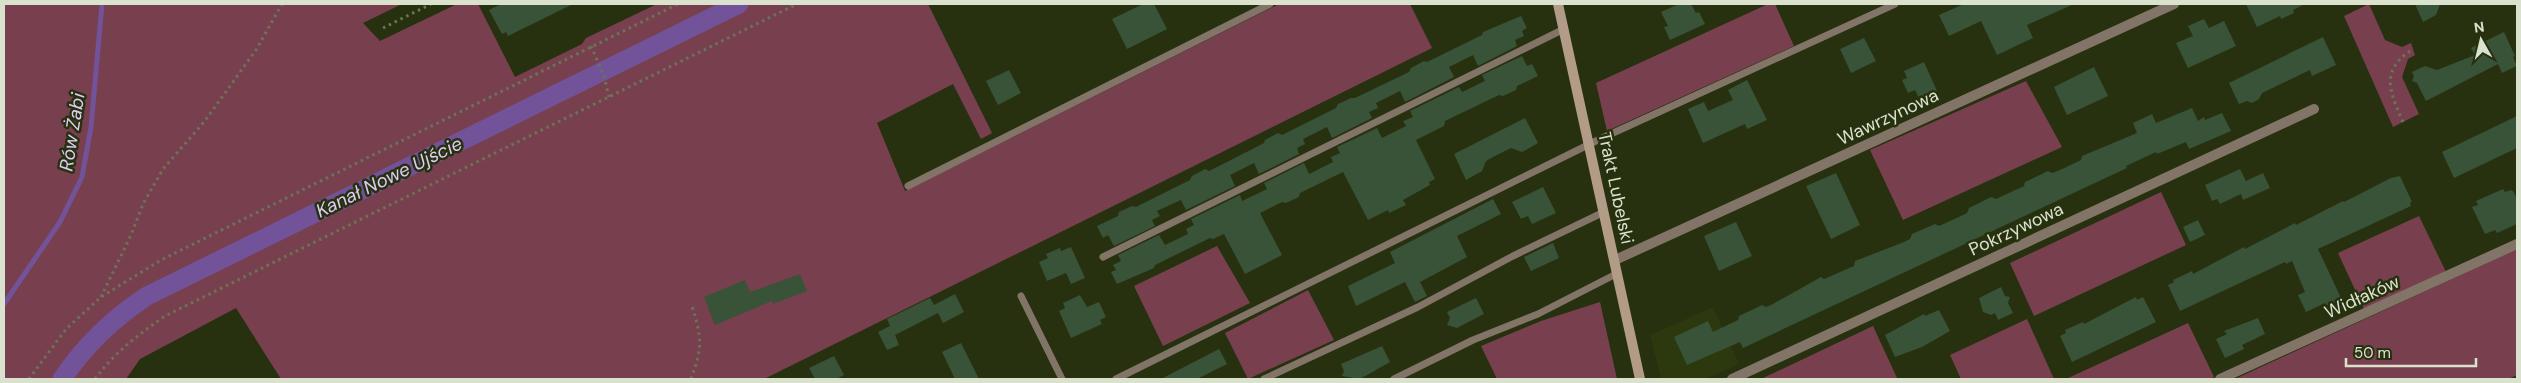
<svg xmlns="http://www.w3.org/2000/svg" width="2521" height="383" viewBox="0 0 2521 383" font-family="'DM Sans',sans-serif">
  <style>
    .built { fill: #2c380d }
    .green { fill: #78404f }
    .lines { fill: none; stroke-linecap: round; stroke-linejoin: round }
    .stream { stroke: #725299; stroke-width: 5 }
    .canal { stroke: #725299; stroke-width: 19 }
    .building { fill: #385337 }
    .path { stroke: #6b7457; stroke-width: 3; stroke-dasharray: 2.5 4; stroke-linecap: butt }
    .lane { stroke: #827467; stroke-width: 7 }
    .street { stroke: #827467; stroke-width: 10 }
    .secondary { stroke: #b29c88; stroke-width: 10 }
    .labels { text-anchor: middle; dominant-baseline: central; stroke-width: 5; stroke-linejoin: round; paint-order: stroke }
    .street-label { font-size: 18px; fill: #dae2cd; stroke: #27310f }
    .water-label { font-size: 19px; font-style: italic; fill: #ddcdf5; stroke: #27310f }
  </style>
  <rect width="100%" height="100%" fill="#27310f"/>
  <path class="built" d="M1713 307 1739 364 1706 379H1661L1650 335Z"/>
  <path class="green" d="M4 4H402L363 23 380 41 457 4H478L515 77 582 44 586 38 657 4H928L992 133 981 139 953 84 877 123 905 191 1279 4H1410L1432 48 764 379H281L236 308 140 359 126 379H4Z
    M1768 4H1775L1794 46 1607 131 1596 83Z
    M2369 4 2385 40 2402 47 2411 43 2415 55 2408 59 2402 77 2419 114 2393 127 2344 16Z
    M2026 81 2062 147 1903 220 1870 150Z
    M2161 192 2186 245 2034 316 2010 263Z
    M2419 216 2446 272 2364 309 2338 253Z
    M1217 246 1250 303 1163 346 1134 286Z
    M2517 249V375L2508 379H2235Z
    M1308 290 1334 340 1248 379 1225 333Z
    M1600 302 1617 379H1497L1481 346 1541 321Z
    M2027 319 2054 379H1961L1950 355Z
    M2188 323 2214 377 2210 379H2066Z
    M1873 326 1897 378 1761 379Z"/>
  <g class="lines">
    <path class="stream" d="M4 304 60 222 82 177 91 127 102 4"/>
    <path class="canal" d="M62 379C85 345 112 319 147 296L739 4"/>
  </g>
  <path class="building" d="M501 4H573L508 36 506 32 502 34 489 10Z
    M1143 4H1154L1167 29 1127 49 1112 19Z
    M1679 4H1691L1696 13 1699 12 1705 24 1670 40 1664 27 1668 26 1661 12Z
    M1964 4H2074L2027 25 2033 38 1997 55 1981 21 1949 36 1939 15Z
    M2246 4H2305L2293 10 2294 13 2281 19 2280 16 2257 27Z
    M2415 4H2440L2436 15 2423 22Z
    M1521 16 1527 28 1522 31 1524 36 1515 40 1517 46 1478 66 1473 55 1449 67 1454 77 1405 102 1400 91 1376 103 1378 108 1369 112 1372 118 1332 138 1327 127 1303 139 1305 144 1297 148 1299 154 1259 174 1254 163 1230 175 1235 186 1186 210 1181 200 1157 211 1160 216 1152 220 1155 226 1114 246 1108 235 1103 238 1097 226 1118 216 1119 212 1132 206 1136 207 1190 180 1192 176 1205 169 1209 171 1229 161 1264 143 1265 140 1278 133 1282 135 1336 108 1338 104 1351 98H1355L1409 72 1411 68 1424 61 1427 62 1482 35 1483 32Z
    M2204 19 2209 28 2224 21 2236 46 2188 68 2176 43 2193 36 2188 26Z
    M2504 32 2515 56 2513 57 2517 66 2502 73 2498 64 2426 101 2417 83 2412 81 2414 76 2412 72 2425 66 2437 70 2475 55 2471 48Z
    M2323 37 2336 65 2312 76 2310 70 2262 93 2259 99 2252 103 2247 101 2239 104 2229 83Z
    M1864 38 1876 61 1851 73 1840 49Z
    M1522 56 1527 66 1532 64 1538 76 1517 86 1516 90 1503 96 1499 95 1445 121 1444 126 1416 140 1435 179 1429 182 1430 185 1403 200 1406 205 1389 213 1388 210 1368 220 1343 172 1300 193 1299 197 1286 203 1282 202 1260 213 1282 255 1245 274 1224 234 1213 239 1210 238 1155 265 1154 268 1117 284 1111 272 1116 270 1113 265 1121 261 1118 255 1159 235 1165 245 1188 234 1186 229 1194 225 1191 219 1240 195 1242 201 1267 189 1264 183 1304 163 1309 174 1333 162 1331 157 1340 153 1337 147 1377 128 1382 138 1406 126 1403 121 1413 117 1410 111 1459 87 1462 92 1485 81 1482 75Z
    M1924 62 1937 91 1932 94 1931 104 1923 98 1920 100 1915 90 1908 93 1902 80 1907 78 1904 71Z
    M2094 67 2108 96 2067 115 2054 87Z
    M1009 70 1021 93 998 105 986 81Z
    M1747 80 1767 120 1747 129 1745 124 1703 143 1688 109 1704 102 1708 111 1733 100 1728 90Z
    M2192 108 2198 121 2204 117 2205 120 2222 113 2231 131 2189 149 2186 142 2157 154 2156 152 2126 166 2127 168 1743 348 1740 342 1687 365 1674 337 1708 321 1713 332 1738 320 1739 316 1762 305 1766 307 1773 304 1821 277 1824 279 1854 266 1855 261 1904 242 1910 239 1912 234 1935 224 1939 226 1961 216 1967 213 1969 208 1991 197 1996 199 2024 186 2025 182 2048 171 2052 173 2060 170 2081 160 2082 156 2137 133 2133 123 2152 114 2156 123Z
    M2517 116V148L2454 178 2442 152Z
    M1525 118 1538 143 1522 152 1511 148 1495 156 1486 161 1482 171 1466 180 1454 154Z
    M2240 169 2246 181 2263 173 2270 188 2243 200 2241 194 2220 204 2217 199 2212 201 2205 185Z
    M1836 173 1860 225 1831 239 1806 186Z
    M2400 176 2412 202 2410 203 2411 206 2318 249 2342 300 2327 307 2325 303 2306 312 2298 295 2305 292 2292 261 2286 264 2285 262 2180 311 2168 285 2174 282 2173 280 2192 271 2193 274 2244 247 2245 249 2295 223 2296 225 2343 201 2344 202 2391 178Z
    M1543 187 1556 213 1532 224 1528 216 1521 219 1512 202Z
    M2503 189 2505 192 2511 190 2513 191 2517 199V224L2497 233 2495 230 2485 234 2472 207 2478 205 2476 201Z
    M1493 199 1501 214 1457 236 1467 257 1420 282 1427 296 1415 302 1405 282 1356 306 1348 286 1395 263 1390 252Z
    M2198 220 2205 235 2190 242 2183 227Z
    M1736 222 1752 256 1719 271 1704 236Z
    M1553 243 1559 258 1531 271 1524 257Z
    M1071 247 1085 278 1071 284 1066 273 1047 281 1039 262 1048 258 1046 254 1060 248 1061 251Z
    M800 274 807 291 773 304 772 301 715 325 704 297 745 280 750 292Z
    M2001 287 2005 296 2010 297 2008 303 2013 313 1998 320 1995 313 1991 315 1983 312 1979 298Z
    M955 294 964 312 943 323 938 313 895 335 899 345 887 350 878 332 890 326 887 319 930 298 934 305Z
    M1080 295 1087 307 1099 302 1106 317 1100 320 1102 324 1071 338 1059 311 1065 308 1063 303Z
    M2136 297 2137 300 2143 297 2156 322 2072 362 2060 336 2066 333 2065 330 2083 322 2084 324Z
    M1476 298 1484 314 1457 328 1447 325 1450 318 1447 312Z
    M1939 310 1950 331 1922 347 1895 357 1885 335 1924 314 1925 316Z
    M2258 318 2265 334 2242 345 2244 349 2225 358 2216 339 2227 334 2224 331Z
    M961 343 979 379H955L942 352Z
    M1382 346 1390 362 1360 379 1342 376 1344 371 1341 364Z
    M1219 349 1227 364 1197 379H1161Z
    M834 356 844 375 836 379H815L809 368Z"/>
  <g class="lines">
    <path class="path" d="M383 28 431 4
      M591 46 604 76 609 97
      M2403 122C2389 90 2380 70 2413 49
      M101 297 131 235 143 204 163 169 204 122 256 50 282 4
      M29 379 66 329 101 297 161 260 678 4
      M95 379C115 352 138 335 165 316L797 4
      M691 379C703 345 702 340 692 306"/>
    <path class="lane" d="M908 186 1270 4
      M1103 257 1564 29
      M1021 296 1062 379
      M1116 379 1600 139 1895 4
      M1264 379 1418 307 1513 256 1604 212
      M1394 379 1473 340 1538 314 1618 273"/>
    <path class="street" d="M1615 260 2174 4
      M1732 379 2314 109
      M2220 379 2517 244"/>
    <path class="secondary" d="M1558 4 1640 379"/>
  </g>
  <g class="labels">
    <g class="street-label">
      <text transform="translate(1888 117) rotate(-25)">Wawrzynowa</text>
      <text transform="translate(1616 188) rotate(78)">Trakt Lubelski</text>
      <text transform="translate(2016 229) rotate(-25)">Pokrzywowa</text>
      <text transform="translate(2362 297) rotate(-24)">Widłaków</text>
    </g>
    <g class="water-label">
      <text transform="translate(72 132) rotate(-81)">Rów Żabi</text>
      <text transform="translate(389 177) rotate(-26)">Kanał Nowe Ujście</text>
    </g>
  </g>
  <rect width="2521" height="383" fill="none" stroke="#dae2cd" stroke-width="10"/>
  <g transform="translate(2481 40) rotate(352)" stroke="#27310f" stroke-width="4" paint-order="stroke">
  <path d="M0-4L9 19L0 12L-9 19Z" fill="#dae2cd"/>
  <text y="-8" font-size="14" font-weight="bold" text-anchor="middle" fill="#dae2cd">N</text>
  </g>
  <path d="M2346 358v8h130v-8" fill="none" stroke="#dae2cd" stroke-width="2.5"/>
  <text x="2354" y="358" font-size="15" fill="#dae2cd" stroke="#27310f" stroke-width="4" paint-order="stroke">50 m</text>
</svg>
